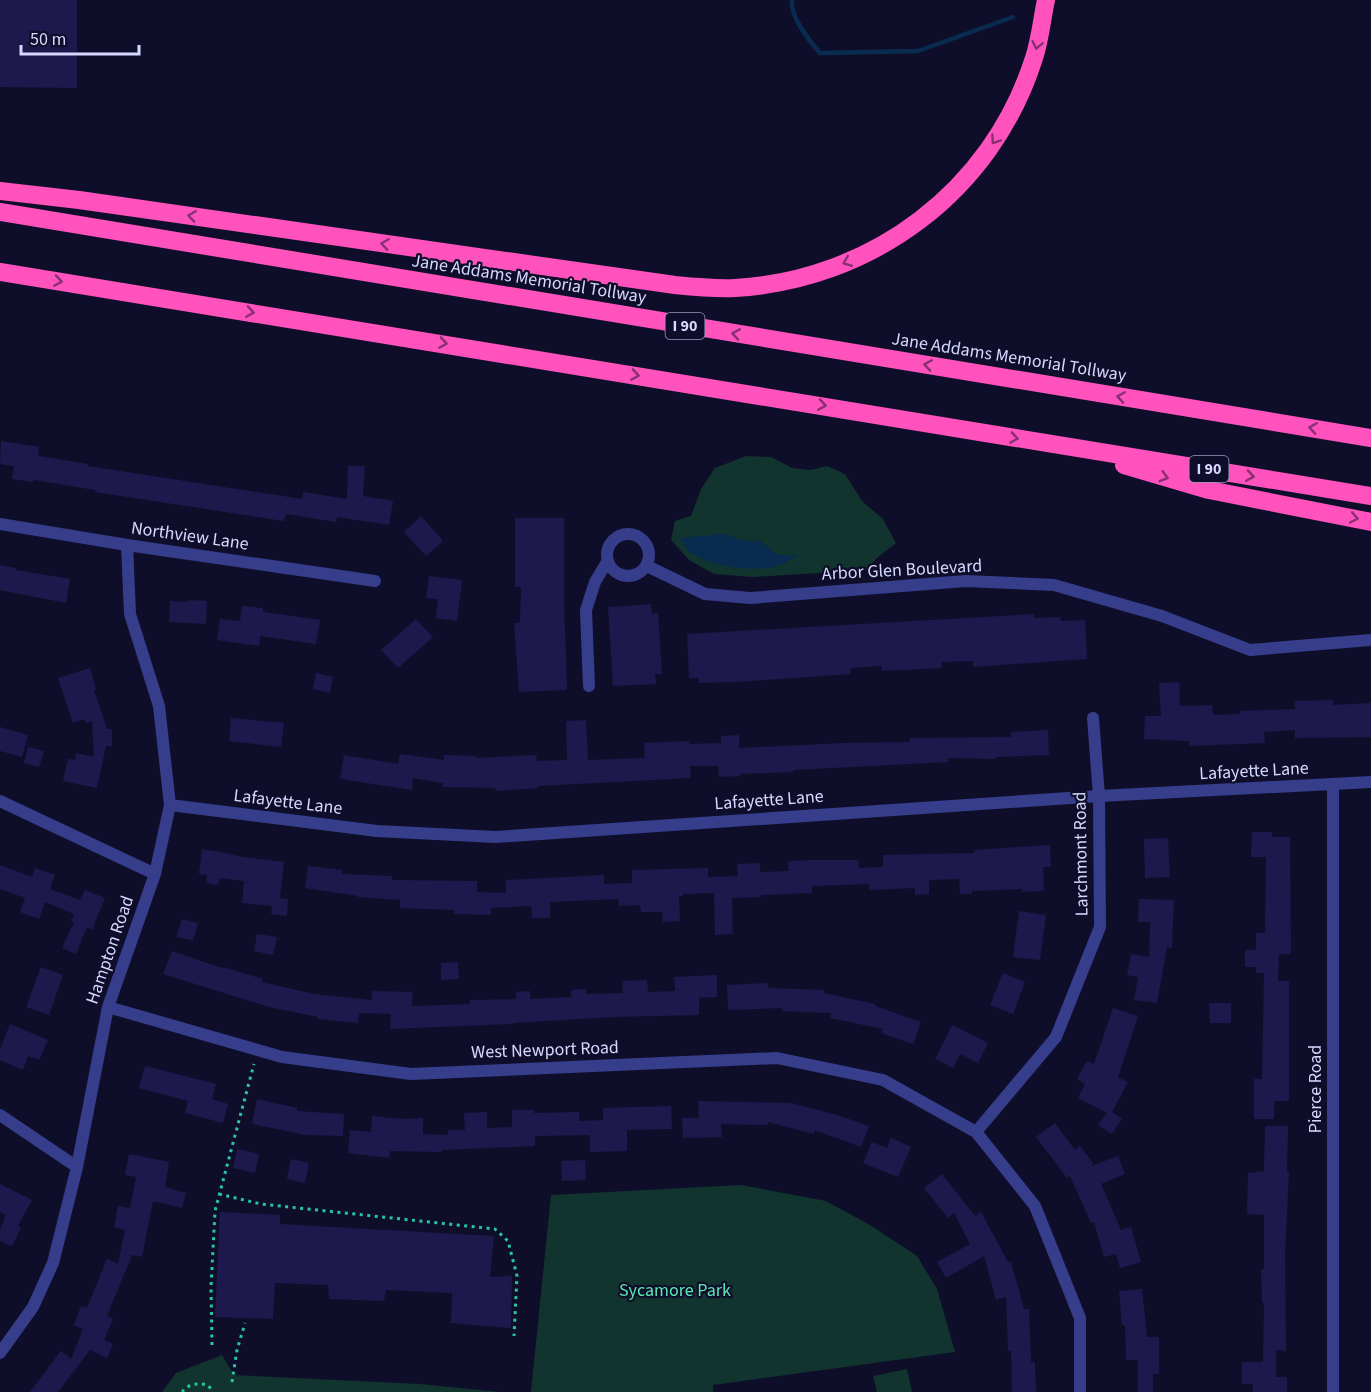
<svg xmlns="http://www.w3.org/2000/svg" width="1371" height="1392" viewBox="0 0 1371 1392" font-family="'Source Sans 3',sans-serif">
  <style>
    .green { fill: #11342f }
    .water { fill: #082b4f }
    .lines { fill: none; stroke-linecap: round; stroke-linejoin: round }
    .stream { stroke: #082b4f; stroke-width: 4.5 }
    .building { fill: #1d194c }
    .path { stroke: #27c4a5; stroke-width: 3; stroke-dasharray: 3 4.5; stroke-linecap: butt }
    .minor { stroke: #363e8c; stroke-width: 12 }
    .motorway { stroke: #ff52bc; stroke-width: 18 }
    .oneway { stroke: #873073 }
    .labels { text-anchor: middle; dominant-baseline: central; stroke-width: 4.5; stroke-linejoin: round; paint-order: stroke }
    .shield { fill: #0f0e2a; stroke: #9b9bbf; stroke-width: 1.5 }
    .shield-label { font-size: 16px; font-weight: bold; fill: #d7d8ff }
    .street-label { font-size: 18px; fill: #d7d8ff; stroke: #0f0e2a }
    .park-label { font-size: 18px; fill: #5ae9b2; stroke: #0f0e2a }
  </style>
  <rect width="100%" height="100%" fill="#0f0e2a"/>
  <path class="green" d="M746 456 771 457 792 468 811 470 827 466 845 474 862 501 883 519 896 543 878 557 866 570 753 577 714 574 689 560 671 540 675 521 691 516 701 489 715 468Z
    M741 1185 826 1201 870 1225 917 1256 937 1289 955 1352 713 1385V1392H531L551 1195Z
    M222 1355 234 1375 419 1384 501 1392H162L176 1373Z
    M907 1369 912 1392H877L873 1376Z"/>
  <path class="water" d="M724 534 746 541H761C775 555 779 557 799 555 791 559 782 565 774 567 752 572 704 566 688 550 685 547 682 541 680 538Z"/>
  <g class="lines">
    <path class="stream" d="M792 0C790 16 809 41 820 53L918 51 1013 17"/>
  </g>
  <path class="building" d="M0 0H77V88L0 87Z
    M1 441 39 447 38 456 88 464V466L302 499 303 492 347 499 348 466H365L363 496 393 501 389 525 337 517 336 522 286 514 284 521 95 492V490L34 480 33 482 12 479 14 466 0 464Z
    M421 516 443 541 426 556 404 532Z
    M515 518H564V598L567 690 519 692 514 623H520L521 587H515Z
    M0 565 16 568 15 570 70 579 66 603 0 590Z
    M429 576 462 580 457 621 436 618 438 599 426 598Z
    M188 600 207 601 206 624 169 622 170 601 188 602Z
    M651 604 652 614 658 613 662 674H655L656 684 613 686 608 607Z
    M242 606 263 608V612L320 620 316 644 260 636 259 646 217 640 220 619 240 621Z
    M1034 614V618L1060 617 1061 621 1085 620 1087 659 973 667V661L941 662 942 668 882 671V666L850 668 851 674 735 682 699 683V678H689L687 634Z
    M416 619 433 637 398 668 381 650Z
    M90 668 96 689 94 690 107 729H112V746H106L97 788 63 781 68 759 75 760 76 753 94 757 92 721 86 723 84 719 73 723 58 678Z
    M316 673 333 677 330 693 313 689Z
    M1179 682 1180 706 1212 705 1213 715 1240 714V711L1295 709V701L1333 700V705L1371 703V737L1295 738V730L1264 732 1265 743 1189 746V741L1144 739 1145 716H1161L1159 683Z
    M231 718 284 723 281 747 229 741Z
    M586 720 588 760 645 758 644 743 689 741V744L721 743V736L739 735V748L844 743 910 742V738L1011 737V732L1048 730 1049 755 996 757V759L948 758V762L793 770V772L740 774V776L719 777 718 766H690L691 778 538 786V788L496 791 495 788 443 787V783L413 778 412 790 340 779 344 755 398 764 400 754 444 760V755L476 756V758L536 755 537 761 567 760 566 721Z
    M0 727 28 735 22 757 0 751Z
    M28 747 44 751 39 767 24 763Z
    M1252 832H1272V837H1290L1291 954H1279L1278 981H1289V1101H1274V1119H1254V1079H1262L1264 973H1256V967H1245V950H1256V933H1265L1266 857H1251Z
    M1168 838 1170 877 1145 878 1144 839Z
    M1050 845 1051 867H1043L1044 891 1022 892V889L972 891V894H960L959 879 929 880V894L915 895V888L869 890V884L812 886V893L761 895V897L732 898 733 934 715 935 714 893 683 894V896H679L680 921 663 922 662 912H641L640 905 619 906 618 899 550 902V918H532L531 906 491 908V915L454 914V910L400 908V900L358 897V896L305 888 308 866 342 870V874L392 876V880L477 881V892L506 893V880L604 875V884L632 883V870L708 868V877L738 876 737 864 760 863V872L789 871 788 861 811 860H858L859 868 883 867V855L974 853V850Z
    M202 849 236 855 235 856 284 862 280 898 288 899 287 916 271 914 272 906 242 903 244 881 220 878 218 885 206 883 207 875 199 874Z
    M0 865 32 877 35 868 55 875 50 889 80 900 85 890 105 898 92 930 87 927 76 954 62 948 74 922 71 921 74 914 45 902 39 919 20 912 25 898 0 889Z
    M1139 899 1174 900 1172 948 1167 947 1157 1003 1134 1000 1138 977 1127 975 1131 954 1149 957 1150 922H1138Z
    M1019 911 1046 915 1040 960 1013 957Z
    M182 919 198 923 193 940 176 937Z
    M257 934 277 937 273 955 254 951Z
    M172 951 222 968 223 967 263 979 262 982 314 994 372 1000V991L413 992 412 1006 470 1004V1000L516 999V992L530 991V999L571 997V990L586 989V994L623 993 622 981 647 980 648 992 675 991 674 977 717 975V997L699 998V1015L613 1017 513 1023V1024L390 1029 391 1014 359 1013 358 1023 318 1019V1017L269 1007 163 974Z
    M458 962 459 979 441 980V963Z
    M41 967 63 975 49 1015 26 1007Z
    M1003 973 1025 982 1013 1014 990 1005Z
    M768 983V988L824 990V993L875 1004V1006L921 1022 913 1044 881 1033 883 1029 830 1018 831 1013 782 1011V1008L728 1010 727 985Z
    M1209 1003H1231V1023H1210Z
    M1113 1008 1138 1016 1118 1077 1128 1082 1112 1112 1122 1119 1112 1134 1098 1125 1107 1113 1078 1098 1085 1084 1077 1079 1087 1061 1094 1064Z
    M10 1024 48 1040 39 1060 28 1056 23 1070 0 1060V1049Z
    M952 1025 988 1043 978 1063 960 1054 953 1068 935 1059Z
    M145 1066 216 1084 212 1099 228 1104 223 1123 185 1113 188 1101 139 1088Z
    M257 1099 297 1108V1111L344 1114 343 1136 306 1135 252 1124Z
    M698 1101 790 1103 837 1115 869 1126 861 1147 815 1130 814 1134 768 1122V1125L721 1124 722 1137 683 1138 682 1118H699Z
    M671 1106 672 1129 627 1130V1151L590 1152V1135L535 1136V1146L442 1150V1152L390 1151 389 1158 348 1153 350 1130 371 1132 372 1116 402 1119 423 1118V1134L448 1135V1130H465L464 1113 487 1112V1128L512 1127V1110H534V1113L579 1112V1121L603 1120V1108Z
    M1055 1123 1075 1150 1080 1146 1093 1163 1091 1166 1118 1156 1125 1174 1101 1184 1121 1230 1131 1227 1141 1262 1120 1268 1116 1254 1104 1257 1094 1222 1091 1223 1070 1176 1067 1178 1036 1137Z
    M1265 1126H1288L1287 1172H1289L1285 1253 1286 1351 1276 1350V1377H1287V1392H1253V1384H1242V1362H1263L1264 1303H1262L1261 1269H1264V1215L1247 1214 1248 1173 1264 1171Z
    M891 1138 911 1147 898 1177 863 1163 872 1142 887 1148Z
    M237 1149 259 1154 255 1173 233 1168Z
    M129 1154 169 1162 165 1187 186 1193 182 1208 153 1201 142 1257 132 1255 107 1316 113 1319 104 1340 113 1344 107 1358 90 1350 58 1392H30L61 1351 71 1359 83 1329 74 1325 81 1306 87 1308 107 1259 118 1264 125 1230 114 1227 118 1206 130 1208 136 1177 125 1175Z
    M291 1159 309 1163 305 1183 287 1179Z
    M585 1160 586 1180 562 1181 561 1161Z
    M942 1174 975 1216 981 1212 1008 1262H1011L1024 1309H1029L1031 1362H1035L1036 1392H1012L1011 1351H1008L1006 1297 996 1300 984 1256 946 1278 937 1262 970 1244 954 1213 948 1218 924 1188Z
    M0 1184 32 1200 18 1226 21 1228 12 1246 0 1241V1229L6 1215 0 1212Z
    M220 1212 280 1215V1224L494 1236 490 1277 512 1276 511 1328 451 1323 452 1293 386 1290 384 1301 329 1299 328 1285 275 1283 273 1319 215 1317Z
    M1142 1289 1147 1337H1159V1374H1153V1392H1138V1360H1126L1125 1325H1122L1119 1291Z"/>
  <g class="lines">
    <path class="path" d="M875 575 874 571 878 566
      M219 1194 261 1204 495 1229 508 1241 517 1276 514 1336
      M212 1345 211 1287 215 1211 254 1064
      M232 1382 237 1350 245 1323
      M182 1392C189 1383 198 1383 208 1385L213 1392"/>
    <path class="minor" d="M0 524 127 545 375 581
      M607 555a21 21 0 1 1 42 0a21 21 0 1 1-42 0Z
      M647 566 705 594 750 598 966 581 1054 585 1162 616 1250 650 1371 640
      M589 686 586 610 595 582 607 562
      M1333 785V1392
      M0 801 155 874
      M170 805 377 831 495 837 1099 796 1371 782
      M108 1007 282 1057 411 1074 777 1058 883 1080 976 1132 1035 1206 1080 1318V1392
      M0 1115 77 1167
      M976 1132 1056 1037 1100 927 1099 796 1093 718
      M0 1353 33 1307 53 1263 77 1167 108 1007 155 874 170 805 159 706 130 614 127 545"/>
    <path class="motorway" d="M0 191 79 200 675 285C695 287 715 289 735 288 872 280 992 191 1034 58 1040 40 1042 19 1046 0
      M0 212 1371 438
      M0 272 1371 496
      M1124 465 1209 490 1371 522"/>
  </g>
  <defs><path id="oneway-chevron" d="M-2-3.5L2.5 0L-2 3.5" fill="none" stroke-width="1.6" stroke-linecap="round" stroke-linejoin="round" transform="scale(1.5)"/></defs>
  <g class="oneway">
    <use href="#oneway-chevron" transform="translate(1037 45) rotate(102)"/>
    <use href="#oneway-chevron" transform="translate(995 140) rotate(124)"/>
    <use href="#oneway-chevron" transform="translate(192 216) rotate(-172)"/>
    <use href="#oneway-chevron" transform="translate(385 244) rotate(-172)"/>
    <use href="#oneway-chevron" transform="translate(847 262) rotate(158)"/>
    <use href="#oneway-chevron" transform="translate(58 281) rotate(9)"/>
    <use href="#oneway-chevron" transform="translate(250 312) rotate(9)"/>
    <use href="#oneway-chevron" transform="translate(736 334) rotate(-171)"/>
    <use href="#oneway-chevron" transform="translate(443 343) rotate(9)"/>
    <use href="#oneway-chevron" transform="translate(928 365) rotate(-171)"/>
    <use href="#oneway-chevron" transform="translate(635 375) rotate(9)"/>
    <use href="#oneway-chevron" transform="translate(1121 397) rotate(-171)"/>
    <use href="#oneway-chevron" transform="translate(822 405) rotate(9)"/>
    <use href="#oneway-chevron" transform="translate(1313 428) rotate(-171)"/>
    <use href="#oneway-chevron" transform="translate(1014 438) rotate(9)"/>
    <use href="#oneway-chevron" transform="translate(1250 476) rotate(9)"/>
    <use href="#oneway-chevron" transform="translate(1164 477) rotate(16)"/>
    <use href="#oneway-chevron" transform="translate(1354 518) rotate(12)"/>
  </g>
  <g class="labels">
    <g class="shield">
      <rect x="665.5" y="313" width="39" height="26" rx="4.5"/>
      <rect x="1189.5" y="456" width="39" height="26" rx="4.5"/>
    </g>
    <g class="shield-label">
      <text x="685" y="326">I 90</text>
      <text x="1209" y="469">I 90</text>
    </g>
    <g class="street-label">
      <text transform="translate(529 279) rotate(9)">Jane Addams Memorial Tollway</text>
      <text transform="translate(1009 357) rotate(9)">Jane Addams Memorial Tollway</text>
      <text transform="translate(190 536) rotate(8)">Northview Lane</text>
      <text transform="translate(902 570) rotate(-3)">Arbor Glen Boulevard</text>
      <text transform="translate(1254 771) rotate(-3)">Lafayette Lane</text>
      <text transform="translate(769 800) rotate(-4)">Lafayette Lane</text>
      <text transform="translate(288 802) rotate(7)">Lafayette Lane</text>
      <text transform="translate(1081 854) rotate(-91)">Larchmont Road</text>
      <text transform="translate(110 950) rotate(-71)">Hampton Road</text>
      <text transform="translate(545 1050) rotate(-2)">West Newport Road</text>
      <text transform="translate(1315 1089) rotate(-90)">Pierce Road</text>
    </g>
    <g class="park-label">
      <text x="675" y="1290">Sycamore Park</text>
    </g>
  </g>
  <path d="M21 45v9h118v-9" fill="none" stroke="#d7d8ff" stroke-width="3"/>
  <text x="30" y="45" font-size="18" fill="#d7d8ff" stroke="#0f0e2a" stroke-width="4.5" paint-order="stroke">50 m</text>
</svg>
